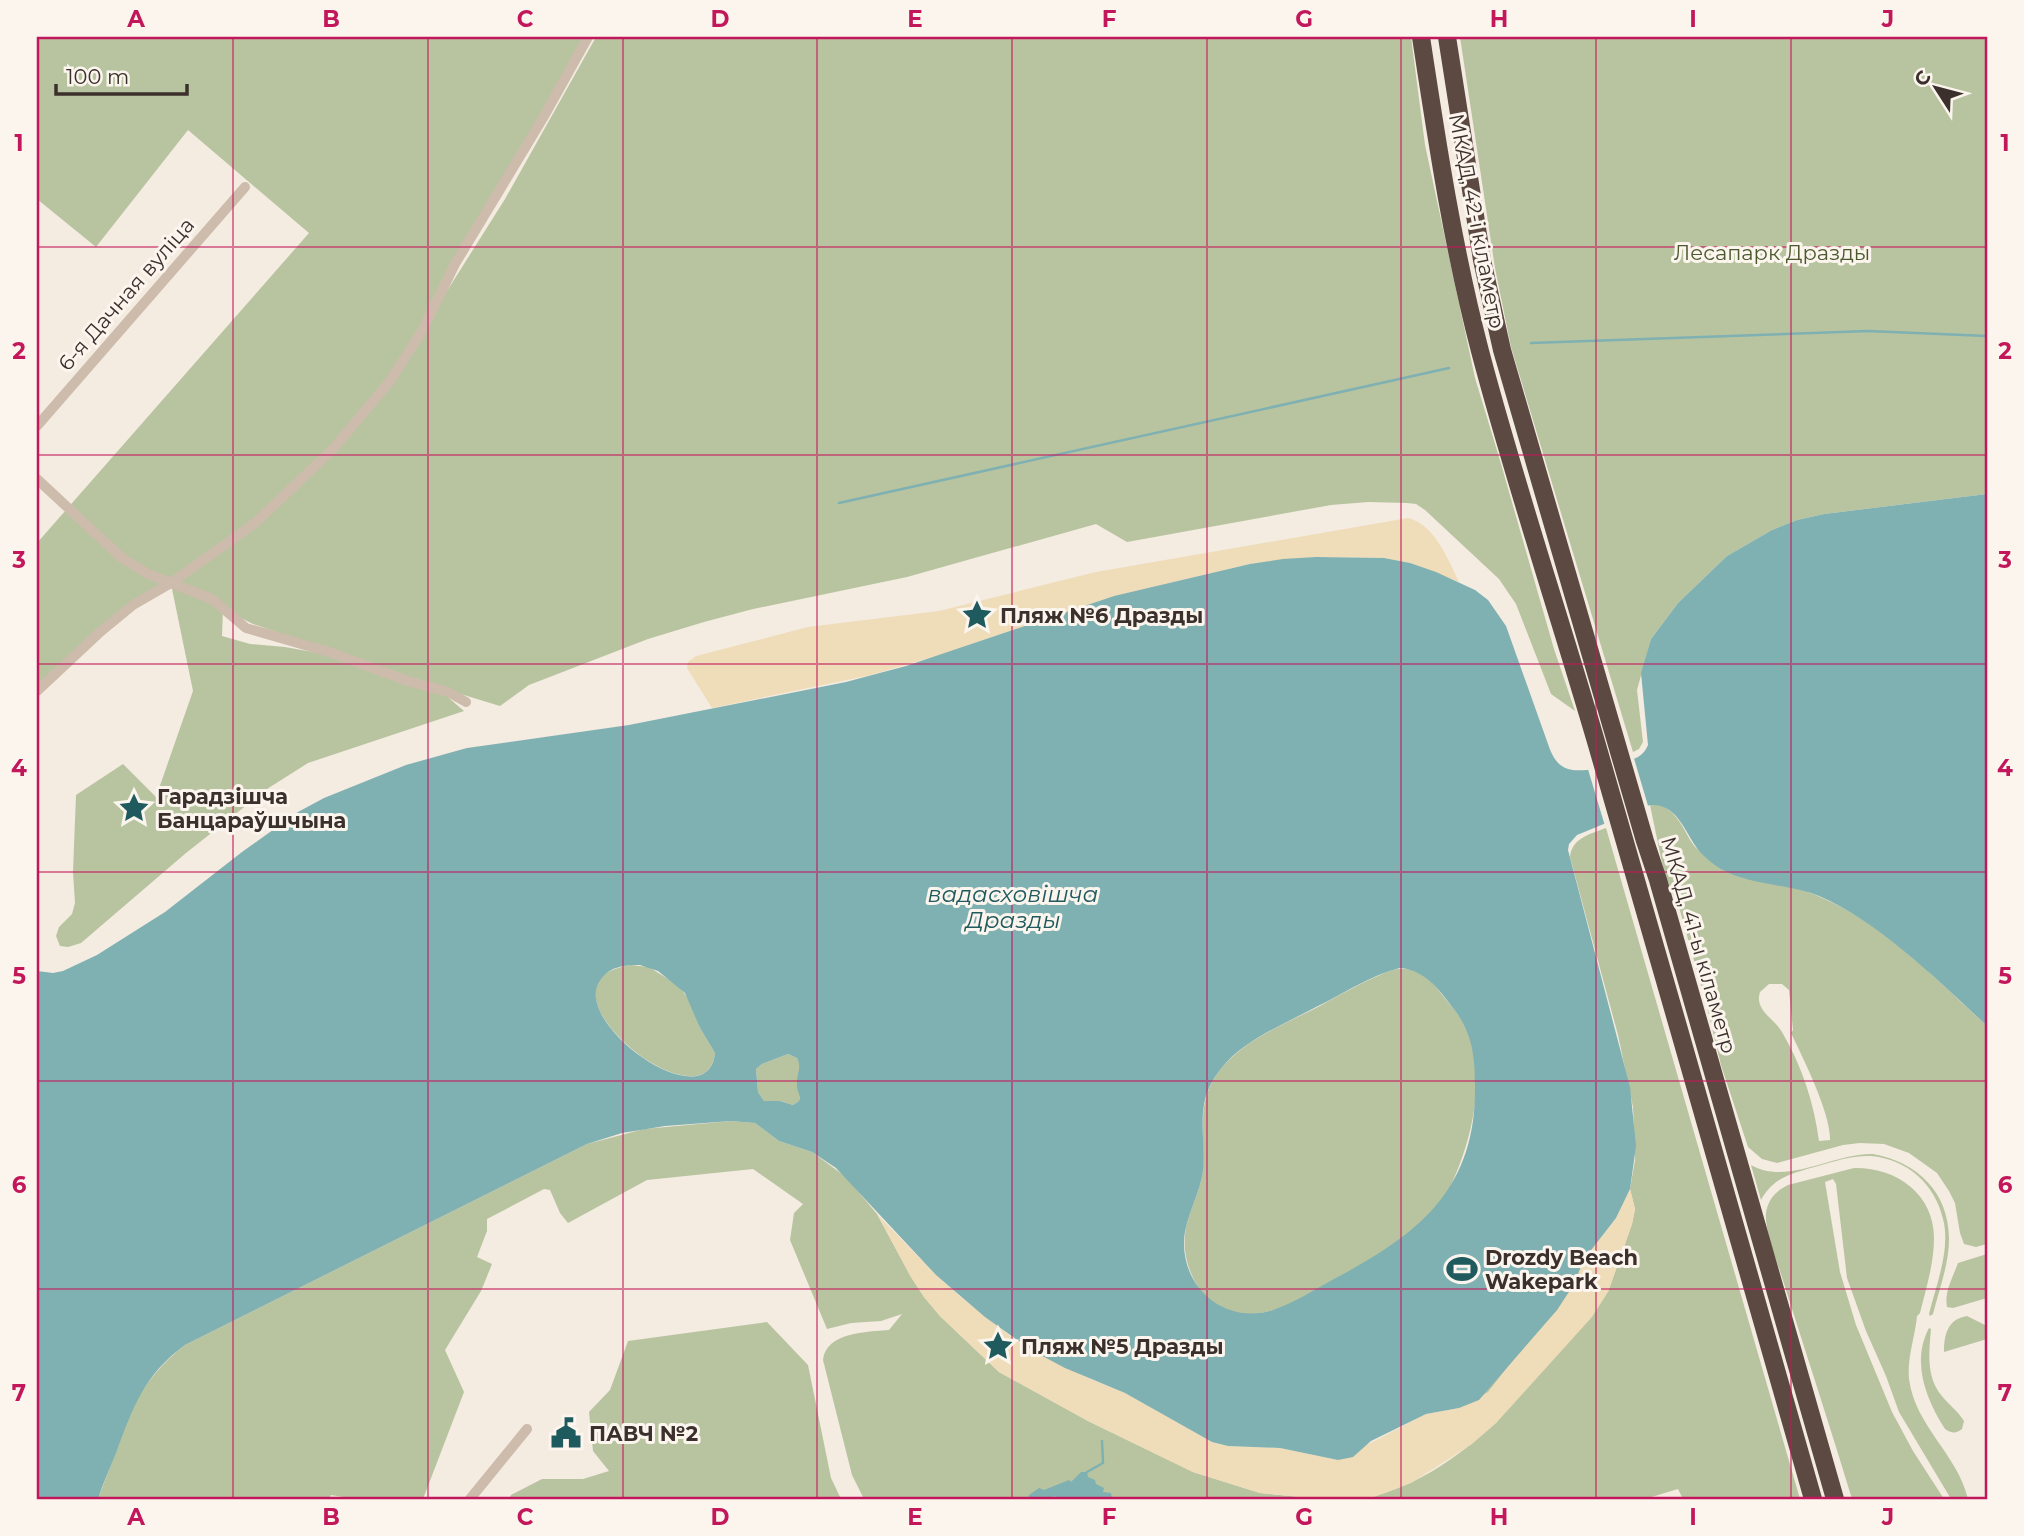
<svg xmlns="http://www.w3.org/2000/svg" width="2024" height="1536" viewBox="0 0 2024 1536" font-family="Montserrat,sans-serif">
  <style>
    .green { fill: #b8c4a0; fill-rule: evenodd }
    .sand { fill: #efdcb8 }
    .water { fill: #7fb0b2; fill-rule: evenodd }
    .pier { fill: #f4ebe1 }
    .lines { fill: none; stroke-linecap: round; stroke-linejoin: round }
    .stream { stroke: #7fb0b2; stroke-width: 2.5 }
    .street { stroke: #cdbbac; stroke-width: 10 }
    .highway { stroke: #5c4a42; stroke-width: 18 }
    .grid { fill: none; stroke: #c2185b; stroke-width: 2; stroke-opacity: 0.55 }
    .labels { text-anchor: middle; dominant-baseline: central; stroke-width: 6; stroke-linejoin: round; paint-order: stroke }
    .street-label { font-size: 21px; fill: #3b302b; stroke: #fbf5ee }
    .park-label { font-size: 21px; fill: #4a5a2e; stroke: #fbf5ee }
    .poi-label { font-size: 21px; font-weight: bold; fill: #3b302b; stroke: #fbf5ee; text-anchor: start }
    .water-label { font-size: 23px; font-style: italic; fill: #1f5a5e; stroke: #fbf5ee }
    .neatline { fill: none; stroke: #c2185b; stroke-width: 2.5 }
    .grid-label { font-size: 23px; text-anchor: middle; font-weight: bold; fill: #c2185b }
  </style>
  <rect width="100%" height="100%" fill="#f4ebe1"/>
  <path class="green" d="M37 37H584L428 321 505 199 596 37H1411L1425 145 1475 378 1499 457 1554 649 1575 711 1551 694 1516 604 1499 579 1425 510 1416 504 1407 503 1368 502 1331 505 1127 542 1096 524 907 577 753 609 704 622 648 639 529 685 500 706 411 679 253 624 223 609 222 636 250 644 285 647 329 655 443 693 464 711 308 763 267 789 186 853 81 943 68 947 60 946 56 936 59 927 72 914 75 903 73 872 76 795 123 764 156 797 193 691 171 584 99 633 37 694V543L309 233 188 130 96 247 37 199Z
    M1460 37H1987V494L1824 514 1797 520 1772 530 1727 556 1678 603 1651 639 1637 690 1643 742 1639 749 1633 752 1511 347 1495 268Z
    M1659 804C1686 816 1685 844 1704 854 1742 874 1790 882 1829 901 1889 929 1939 982 1987 1026V1244L1976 1247 1964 1244 1960 1233 1955 1203 1949 1191 1937 1173 1909 1153 1884 1144 1860 1143 1843 1145 1777 1163 1762 1159 1748 1147 1721 1065 1706 1003 1679 907 1665 877 1650 805ZM1769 984H1782L1789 990 1793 1030 1791 1033C1803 1058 1831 1114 1830 1140L1819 1141C1814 1103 1802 1066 1782 1032 1774 1018 1754 1010 1760 992Z
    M1606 828 1800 1499H1683L1678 1489 1645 1499H1356C1409 1493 1458 1457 1497 1422L1281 1308C1266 1312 1250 1317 1234 1313 1199 1305 1179 1262 1186 1228 1190 1208 1202 1188 1203 1167 1205 1134 1196 1104 1217 1074 1241 1041 1282 1025 1318 1007 1341 994 1365 981 1389 971 1412 964 1426 975 1440 992 1450 1005 1462 1017 1468 1032 1487 1077 1471 1143 1451 1185L1608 1292 1632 1224 1635 1209 1630 1189 1635 1160 1633 1107 1618 1035 1570 857C1572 838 1590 834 1606 828Z
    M631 965 649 967 679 986 690 1001 700 1028 715 1053C706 1133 519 982 631 965Z
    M788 1054 797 1058 801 1066 799 1101 793 1105 780 1101H764L758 1092 756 1069 762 1064Z
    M731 1121 755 1123 779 1141 812 1152 846 1177 877 1214 911 1277 924 1297 940 1316 999 1372 1088 1421 1193 1472 1260 1493 1320 1499H864L852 1475 823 1360C826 1332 867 1332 889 1330L902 1314 881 1321 851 1323 827 1329 790 1240 794 1213 803 1204 753 1169 647 1180 568 1223 560 1213 550 1190 544 1189 487 1219V1231L477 1257 492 1264 481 1291 445 1350 464 1392 423 1499H356L331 1495 329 1499H98L133 1406C147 1381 163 1362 185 1345L587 1144 644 1129Z
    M1873 1154C1917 1162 1949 1192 1949 1239 1949 1264 1939 1290 1933 1314L1930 1316 1929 1314C1936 1285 1951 1249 1943 1219 1935 1184 1907 1159 1871 1156 1853 1155 1835 1161 1818 1166 1794 1173 1774 1176 1761 1200L1751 1165C1788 1186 1833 1153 1873 1154Z
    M1854 1168C1895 1167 1934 1193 1934 1238 1934 1263 1926 1289 1920 1313L1917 1316C1915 1337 1907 1358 1909 1379 1915 1426 1958 1455 1968 1499H1951L1899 1412 1886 1376 1866 1331 1847 1278 1836 1184 1833 1179 1825 1182 1840 1272 1856 1325 1892 1412 1913 1451 1944 1499H1852C1831 1429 1808 1360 1786 1290 1781 1272 1764 1231 1766 1213 1768 1199 1776 1191 1788 1185Z
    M1987 1254V1298L1953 1308 1947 1307C1944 1292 1953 1277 1958 1263Z
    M1967 1316 1987 1326V1339L1944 1352C1944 1334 1948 1319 1967 1316Z
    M767 1322 808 1365 831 1478 841 1499H509L511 1495 542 1479H583L609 1471 593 1451 589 1412 610 1390 628 1341Z
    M1929 1328 1931 1329C1929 1352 1926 1376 1941 1395 1948 1404 1958 1411 1964 1421L1962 1429C1956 1434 1951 1433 1945 1429 1926 1399 1911 1362 1929 1328Z"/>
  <path class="sand" d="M1408 518C1434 524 1448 559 1459 582L1410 563 1384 558 1316 557 1250 564 1114 596 936 656 871 675 712 708 687 668 688 662 696 656 808 627 939 611 1096 572Z
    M1630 1189 1635 1209 1632 1224 1608 1292 1592 1317 1497 1422 1472 1444 1411 1483 1374 1497 1356 1499H1320L1260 1493 1193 1472 1088 1421 999 1372 940 1316 924 1297 911 1277 877 1214 936 1275 961 1297 1010 1336 1033 1351 1088 1378 1125 1393 1212 1442 1228 1446 1280 1448 1338 1460 1426 1414 1459 1408 1488 1392 1519 1352 1557 1310 1572 1287 1585 1258 1616 1218Z"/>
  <path class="water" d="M1987 494V1026C1940 982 1878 921 1819 896 1789 884 1749 885 1721 869 1714 865 1707 859 1701 853 1685 835 1679 803 1650 805L1577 835 1569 844 1568 850 1630 1087 1636 1146 1630 1189 1616 1218 1585 1258 1572 1287 1557 1310 1479 1400 1459 1408 1426 1414 1371 1441 1353 1457 1338 1460 1280 1448 1228 1446 1212 1442 1125 1393 1065 1368 1033 1351 985 1317 936 1275 836 1168 812 1152 779 1141 755 1123 731 1121 665 1126 622 1133 587 1144 185 1345C144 1375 133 1407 116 1453 110 1468 103 1483 98 1499H37V971L53 973 63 971 97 955 165 912 242 852 298 812 324 798 406 765 467 748 629 725 846 682 906 666 1114 596 1250 564 1283 559 1316 557 1384 558 1410 563 1436 572 1475 590 1488 600 1506 626 1548 744C1552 755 1556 765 1568 769 1582 774 1624 764 1638 757 1643 754 1646 750 1648 745L1641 673 1651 639 1678 603 1727 556 1772 530 1797 520 1824 514ZM640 965 658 971 685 993 700 1028 715 1053C708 1122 567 1021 601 979 611 966 625 965 640 965ZM1400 968C1426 970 1441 992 1456 1012 1473 1035 1475 1059 1475 1087 1476 1190 1418 1235 1334 1279 1314 1290 1294 1303 1273 1310 1227 1325 1183 1290 1184 1242 1185 1217 1200 1195 1203 1170 1206 1140 1196 1110 1212 1082 1220 1068 1231 1056 1244 1047 1267 1030 1294 1019 1318 1006 1345 993 1371 975 1400 968ZM788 1054 797 1058C802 1068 797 1072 797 1083 796 1091 801 1093 799 1101L793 1105 780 1101H764L758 1092 756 1069 762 1064Z
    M1081 1472H1087L1088 1477 1095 1480 1096 1484 1104 1488 1103 1492 1111 1493 1112 1499H1061L1054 1496 1050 1499H1028L1029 1495 1039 1488 1044 1490 1069 1480 1071 1482Z"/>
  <path class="pier" d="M1633 755 1649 809 1605 826 1587 766Z"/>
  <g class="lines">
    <path class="stream" d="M1531 343 1868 331 1987 336
      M839 503 1449 368
      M1087 1472 1103 1463 1102 1441"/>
    <path class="street" d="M37 426 245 187
      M37 479 122 558 148 574 212 599 246 628 329 652 408 681 448 692 466 702
      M37 691 99 633 133 605 171 583 255 523 333 449 390 381 422 331 455 264 543 118 588 37
      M470 1499 527 1429"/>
    <path class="highway" d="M1421 37C1437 142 1453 248 1480 351 1515 484 1559 614 1597 745 1670 996 1741 1248 1813 1499
      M1447 37 1482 260 1502 350 1645 841 1658 880 1835 1499"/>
  </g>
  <path class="grid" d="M233 37V1499M428 37V1499M623 37V1499M817 37V1499M1012 37V1499M1207 37V1499M1401 37V1499M1596 37V1499M1791 37V1499M37 247H1987M37 455H1987M37 664H1987M37 872H1987M37 1081H1987M37 1289H1987"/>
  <defs>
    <g id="sight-bare" transform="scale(2.415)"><path d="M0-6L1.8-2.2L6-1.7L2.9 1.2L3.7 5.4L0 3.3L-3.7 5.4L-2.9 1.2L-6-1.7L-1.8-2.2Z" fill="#1f5a5e" stroke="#fbf5ee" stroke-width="2.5" paint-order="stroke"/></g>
    <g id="stadium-bare" transform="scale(2.415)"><path d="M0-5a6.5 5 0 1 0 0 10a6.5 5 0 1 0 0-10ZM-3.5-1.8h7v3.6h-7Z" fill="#1f5a5e" stroke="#fbf5ee" stroke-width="2.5" paint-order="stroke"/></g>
    <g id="civic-bare" transform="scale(2.415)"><path d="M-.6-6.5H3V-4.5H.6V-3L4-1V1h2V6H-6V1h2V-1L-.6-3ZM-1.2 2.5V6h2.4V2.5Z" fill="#1f5a5e" stroke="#fbf5ee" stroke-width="2.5" paint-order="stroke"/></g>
  </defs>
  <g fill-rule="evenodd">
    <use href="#sight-bare" x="977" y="615"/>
    <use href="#sight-bare" x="134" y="808"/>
    <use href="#stadium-bare" x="1462" y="1269"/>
    <use href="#sight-bare" x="998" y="1346"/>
    <use href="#civic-bare" x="566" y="1433"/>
  </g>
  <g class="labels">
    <g class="street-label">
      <text transform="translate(1477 221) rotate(79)">МКАД, 42-і кіламетр</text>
      <text transform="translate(126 294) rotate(-49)">6-я Дачная вуліца</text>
      <text transform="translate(1699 945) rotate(74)">МКАД, 41-ы кіламетр</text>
    </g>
    <g class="park-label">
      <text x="1772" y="252">Лесапарк Дразды</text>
    </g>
    <g class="poi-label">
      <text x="1000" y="615">Пляж №6 Дразды</text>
      <text x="157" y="796">Гарадзішча<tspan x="157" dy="24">Банцараўшчына</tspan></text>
      <text x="1485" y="1257">Drozdy Beach<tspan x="1485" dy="24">Wakepark</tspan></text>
      <text x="1021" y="1346">Пляж №5 Дразды</text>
      <text x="589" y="1433">ПАВЧ №2</text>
    </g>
    <g class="water-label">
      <text x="1013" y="894">вадасховішча<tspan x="1013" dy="26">Дразды</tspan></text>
    </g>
  </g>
  <rect width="2024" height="1536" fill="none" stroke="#fbf5ee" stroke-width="77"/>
  <g transform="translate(1936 88) rotate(306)" stroke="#fbf5ee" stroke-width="5" paint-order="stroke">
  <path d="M0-5L12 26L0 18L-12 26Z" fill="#3b302b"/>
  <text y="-10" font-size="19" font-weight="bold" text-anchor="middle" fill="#3b302b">С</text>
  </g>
  <path d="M56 84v10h131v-10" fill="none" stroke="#3b302b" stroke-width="3.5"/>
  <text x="66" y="84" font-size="21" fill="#3b302b" stroke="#fbf5ee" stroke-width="5" paint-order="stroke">100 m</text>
  <rect x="38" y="38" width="1948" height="1460" class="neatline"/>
  <g class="grid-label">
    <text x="136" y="27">A</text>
    <text x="331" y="27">B</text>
    <text x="525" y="27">C</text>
    <text x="720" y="27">D</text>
    <text x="915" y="27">E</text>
    <text x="1109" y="27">F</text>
    <text x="1304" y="27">G</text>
    <text x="1499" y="27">H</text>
    <text x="1693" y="27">I</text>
    <text x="1888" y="27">J</text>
    <text x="19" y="151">1</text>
    <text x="2005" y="151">1</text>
    <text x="19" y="359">2</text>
    <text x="2005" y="359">2</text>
    <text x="19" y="568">3</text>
    <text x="2005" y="568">3</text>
    <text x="19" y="776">4</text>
    <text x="2005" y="776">4</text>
    <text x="19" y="984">5</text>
    <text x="2005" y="984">5</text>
    <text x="19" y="1193">6</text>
    <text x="2005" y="1193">6</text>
    <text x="19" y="1401">7</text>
    <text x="2005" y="1401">7</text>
    <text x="136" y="1525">A</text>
    <text x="331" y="1525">B</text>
    <text x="525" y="1525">C</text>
    <text x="720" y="1525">D</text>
    <text x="915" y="1525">E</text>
    <text x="1109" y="1525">F</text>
    <text x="1304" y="1525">G</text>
    <text x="1499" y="1525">H</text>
    <text x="1693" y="1525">I</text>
    <text x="1888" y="1525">J</text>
  </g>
</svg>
